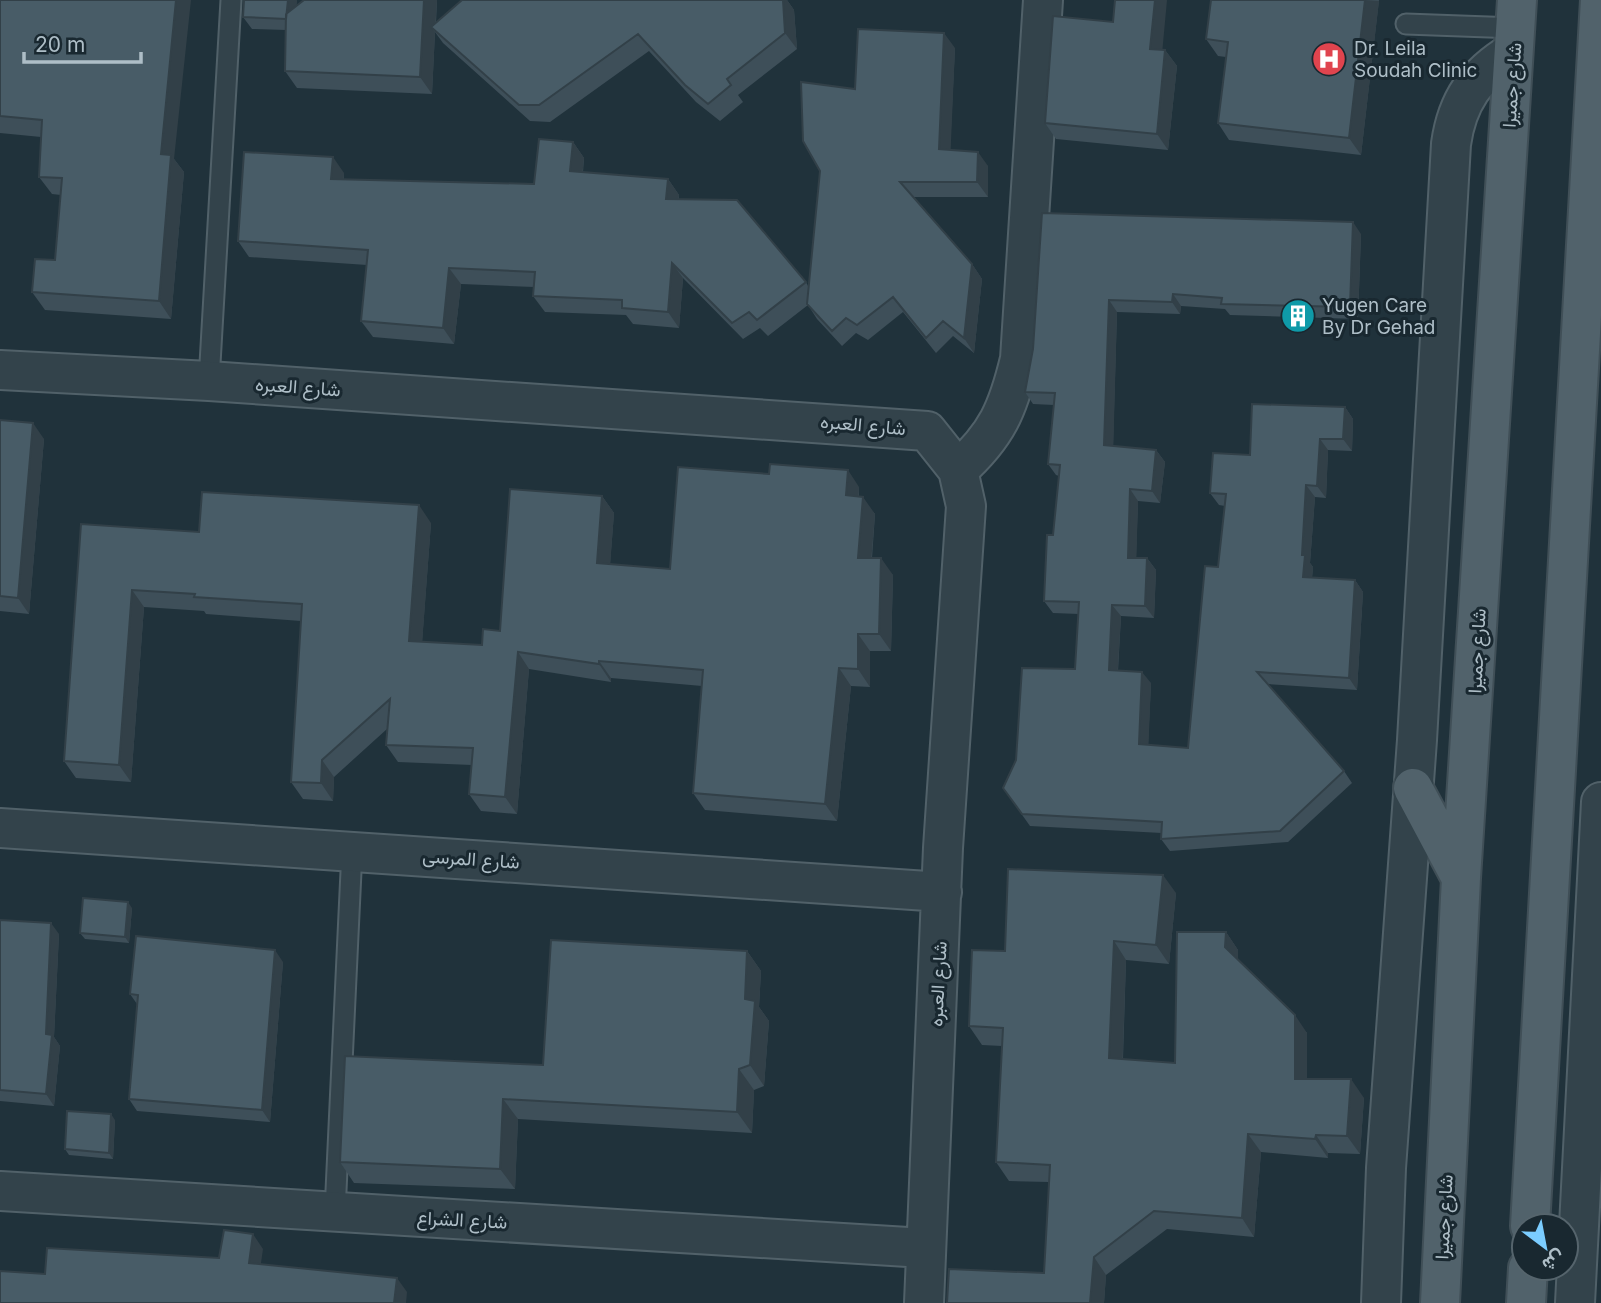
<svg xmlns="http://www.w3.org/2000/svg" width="1601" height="1303" viewBox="0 0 1601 1303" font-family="Inter,Vazirmatn,sans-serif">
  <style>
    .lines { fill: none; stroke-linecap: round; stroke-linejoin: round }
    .service-casing { stroke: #516169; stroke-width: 23 }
    .minor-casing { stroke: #516169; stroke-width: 42 }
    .primary-casing { stroke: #404f57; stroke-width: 42 }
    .service { stroke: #33434b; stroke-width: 19 }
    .minor { stroke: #33434b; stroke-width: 38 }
    .primary { stroke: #51626b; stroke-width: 38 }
    .wall { fill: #3e4f59 }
    .shaded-wall { fill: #324048 }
    .building { fill: #485c67; stroke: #324048; stroke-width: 2 }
    .labels { text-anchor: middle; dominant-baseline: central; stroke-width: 6; stroke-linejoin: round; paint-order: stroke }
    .poi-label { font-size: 19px; fill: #aebec7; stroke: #192830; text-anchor: start }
    .street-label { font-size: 19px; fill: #aebec7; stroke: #192830 }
  </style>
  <rect width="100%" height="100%" fill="#20323b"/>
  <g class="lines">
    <g class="service-casing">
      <path id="service" d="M1406 24 1516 28
        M209 381 231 0
        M335 1212 352 850"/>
    </g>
    <g class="minor-casing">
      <path id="minor" d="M0 370 209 381 927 431 958 470 966 506 943 848 924 1303
        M958 470C997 435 1008 409 1020 359L1043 0
        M0 828 942 892
        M0 1191 924 1248
        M1381 1303 1386 1168 1417 740 1451 144C1457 101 1476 74 1513 52
        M1575 1303 1601 802"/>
    </g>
    <g class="primary-casing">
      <path id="primary" d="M1413 788 1461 878
        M1530 1226 1600 0
        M1440 1303 1461 878 1517 0
        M1526 1303 1528 1268"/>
    </g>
    <use href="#service" class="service"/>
    <use href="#minor" class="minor"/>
    <use href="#primary" class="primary"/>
  </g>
  <path class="wall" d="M0 0 174 159 184 172 171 319 45 310 32 292 55 260 61 195 52 194 39 177 41 137 0 133Z
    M297 0 296 6 304 0H437L436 23 462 0H787L794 10 797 49 738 95 743 102 720 121 696 102 649 51 550 122 530 121 443 43 435 32 432 94 297 88 285 71 286 30 252 29 243 17Z
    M1211 0H1379L1361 155 1229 140 1218 123 1226 57 1218 56 1206 39Z
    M1113 22 1163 50H1165L1177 66 1168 150 1056 139 1045 123Z
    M955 48 950 150 988 166V197H913L972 264 982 279 974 353 953 336 936 353 903 312 868 340 856 333 842 346 817 319 808 305 768 336 760 328 743 339 683 278 679 328 633 324 626 315 545 312 533 296 534 287 461 284 454 344 373 337 361 321 367 265 249 257 238 241 344 173V179L534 184 573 142 584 158 583 172 668 179 679 195V199L806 282 808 286 855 89Z
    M1042 213 1361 234 1358 319 1230 315 1225 309 1181 306 1180 314 1117 312 1113 446 1156 450 1165 462 1160 503 1138 501 1136 558H1147L1156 570 1154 618 1121 616 1118 671 1151 683 1148 745 1188 748 1218 567 1225 506 1219 505 1210 493 1250 455 1345 407 1353 419 1352 451 1328 450 1326 498 1315 497 1310 563 1313 567 1312 578 1355 580 1363 592 1357 690 1268 684 1344 771 1352 783 1288 842 1170 851 1161 839 1162 833 1030 826 1003 788 1075 669 1079 614 1053 613 1044 601 1053 535 1059 476 1056 475 1048 464 1054 405 1033 404 1025 392 1033 349Z
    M0 420 44 439 29 614 0 611V616Z
    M859 487V496L875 514 872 558 893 575 891 651H870V687L851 686 837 821 705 810 693 793 702 686 611 678V682L529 669 517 814 481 811 469 794 472 765 398 762 386 745 387 729 334 777 333 801 303 799 291 782 301 621 206 614 204 611 144 607 131 782 76 778 64 761 81 524 199 532 431 523 422 642 482 645 500 631 602 496 614 513 610 564 670 569Z
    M1176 893 1169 964 1126 960 1123 1059 1175 1063 1226 932 1238 950V960L1307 1033V1079L1364 1098 1360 1154 1328 1153V1158L1261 1152 1254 1237 1167 1229 1106 1275 1104 1303H947L1044 1273 1049 1182 1009 1181 996 1162 1002 1046 982 1045 969 1026 1005 951Z
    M132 908 129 943 85 939 80 933Z
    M0 920 59 934 54 1037 60 1046 54 1106 0 1101Z
    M747 951 761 971 759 1007 769 1021 764 1086 754 1090 752 1133 518 1119 515 1189 354 1183 340 1162 543 1065Z
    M283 962 270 1122 137 1111 129 1099 137 1004 130 994Z
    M115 1120 113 1159 69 1155 65 1149Z"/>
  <path class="shaded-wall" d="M176 0H191L174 159 184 172 171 319 159 301 161 154Z
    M288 0H297L295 31 287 19Z
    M424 0H437L435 30 431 27 435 32 432 94 420 77Z
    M783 0H787L794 10 797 49 785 33Z
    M1155 0H1167L1161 65 1150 49Z
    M1365 0 1379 1 1361 155 1349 138Z
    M944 33 955 48 950 164 939 149Z
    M1165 50 1177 66 1168 150 1157 134Z
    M573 142 584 158 581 187 570 171Z
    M978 152 988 166V197L977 182Z
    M333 157 344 173 343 195 331 179Z
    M668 179 679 195 677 215 666 199Z
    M1353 222 1361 234 1358 319 1350 307Z
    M672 263 683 278 679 328 668 312Z
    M972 264 982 279 974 353 964 338Z
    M449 268 461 284 454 344 443 328Z
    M1173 294 1181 306 1180 314 1172 302Z
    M1109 300 1117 312 1113 457 1104 445Z
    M1345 407 1353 419 1352 451 1343 439Z
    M33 423 44 439 29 614 18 598Z
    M1320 439 1328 450 1326 498 1317 486Z
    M1156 450 1165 462 1160 503 1152 491Z
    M848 470 859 487 858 513 846 495Z
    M1306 485 1315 497 1310 563 1313 567 1311 589 1303 577 1302 555Z
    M1130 489 1138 501 1136 570 1128 558Z
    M602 496 614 513 609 580 597 563Z
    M863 497 875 514 870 575 858 558Z
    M419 505 431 523 421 658 409 641Z
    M881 558 893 575 891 651 879 634Z
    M1147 558 1156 570 1154 618 1145 606Z
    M1355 580 1363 592 1357 690 1349 678Z
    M132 590 144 607 131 782 119 765Z
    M1112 605 1121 616 1117 682 1109 670Z
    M858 634 870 651V687L858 669Z
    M518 652 529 669 517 814 505 797Z
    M599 661 611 678V682L599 664Z
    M839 668 851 686 837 821 825 804Z
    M1142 672 1151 683 1148 756 1139 744Z
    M322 760 334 777 333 801 321 783Z
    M1163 875 1176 893 1169 964 1156 945Z
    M128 902 132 908 129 943 125 937Z
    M51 923 59 934 54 1037 60 1046 54 1106 46 1094V1034Z
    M1226 932 1238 950V965L1225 947Z
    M1114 941 1126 960 1122 1077 1109 1058Z
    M275 950 283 962 270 1122 262 1110Z
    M747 951 761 971 759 1007 769 1021 764 1086 750 1065 745 999Z
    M1295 1015 1307 1033V1097L1295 1079Z
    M739 1069 754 1090 752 1133 737 1112Z
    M1351 1079 1364 1098 1360 1154 1347 1136Z
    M503 1099 518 1119 515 1189 500 1169Z
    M111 1114 115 1120 113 1159 109 1153Z
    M1248 1134 1261 1152 1254 1237 1242 1218Z
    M1316 1135 1328 1153V1158L1315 1139Z
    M253 1234 263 1249 259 1277 249 1263Z
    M1094 1257 1106 1275 1104 1303H1090Z
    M397 1278 407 1292 406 1303H394Z"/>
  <path class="building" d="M0 0H176L161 154 171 155 159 301 32 292 35 259 55 260 62 178 39 177 42 120 0 116Z
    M244 0H288L286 19 243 17Z
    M304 0H424L420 77 285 71 286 14Z
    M462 0H783L785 33 727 79 731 85 708 104 685 85 638 34 539 105H519L431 27Z
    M1115 0H1155L1150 49 1165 50 1157 134 1045 123 1053 16 1113 22Z
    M1211 0H1365L1349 138 1218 123 1228 42 1206 39Z
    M858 29 944 33 939 149 978 152 977 182H900L972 264 964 338 943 321 926 338 893 297 857 325 846 318 832 331 807 304 820 171 803 141 801 82 855 89Z
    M539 139 573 142 570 171 668 179 666 199 737 200 806 282 757 320 749 312 732 323 672 263 668 312 622 308V300L533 296 535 272 449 268 443 328 361 321 368 250 238 241 244 152 333 157 331 179 534 184Z
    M1042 213 1353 222 1350 307 1221 304 1222 298 1173 294 1172 302 1109 300 1104 445 1156 450 1152 491 1130 489 1128 558H1147L1145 606 1112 605 1109 670 1142 672 1139 744 1188 748 1205 566 1218 567 1226 494 1210 493 1213 453 1250 455 1252 404 1345 407 1343 439H1320L1317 486 1306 485 1302 555H1305L1303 577 1355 580 1349 678 1257 672 1344 771 1280 831 1161 839 1162 822 1022 814 1003 788 1016 760 1022 668 1075 669 1079 602 1044 601 1047 535H1053L1060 465 1048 464 1055 393 1025 392 1033 349Z
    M0 420 33 423 18 598 0 596Z
    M770 464 848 470 846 495 863 497 858 558H881L879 634H858V669L839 668 825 804 693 793 703 670 599 661V664L518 652 505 797 469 794 473 748 386 745 390 699 322 760 321 783 291 782 302 604 194 597 195 594 132 590 119 765 64 761 81 524 199 532 202 492 419 505 409 641 482 645 483 629 500 631 510 489 602 496 597 563 670 569 678 467 769 474Z
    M1008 869 1163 875 1156 945 1114 941 1109 1058 1175 1063 1177 932H1226L1225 947 1295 1015V1079H1351L1347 1136 1316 1135 1315 1139 1248 1134 1242 1218 1154 1211 1094 1257 1090 1303H947L949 1269 1044 1273 1050 1165 996 1162 1003 1028 969 1026 972 950 1005 951Z
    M83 898 128 902 125 937 80 933Z
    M0 920 51 923 46 1034 52 1035 46 1094 0 1090Z
    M136 936 275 950 262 1110 129 1099 138 995 130 994Z
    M551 940 747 951 745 999 755 1001 750 1065 739 1069 737 1112 503 1099 500 1169 340 1162 345 1056 543 1065Z
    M67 1111 111 1114 109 1153 65 1149Z
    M224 1230 253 1234 249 1263 397 1278 394 1303H0V1271L45 1274 47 1248 219 1258Z"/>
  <defs>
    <g id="hospital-disc" transform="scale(1.75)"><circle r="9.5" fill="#e0444e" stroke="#192830"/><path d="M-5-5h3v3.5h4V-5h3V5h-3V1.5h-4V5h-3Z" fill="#fff"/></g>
    <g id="building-disc" transform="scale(1.75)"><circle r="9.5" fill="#0f9aa8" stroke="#192830"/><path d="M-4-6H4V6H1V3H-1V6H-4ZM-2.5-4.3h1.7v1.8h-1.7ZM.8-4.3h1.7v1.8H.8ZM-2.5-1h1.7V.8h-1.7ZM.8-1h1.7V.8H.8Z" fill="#fff"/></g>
  </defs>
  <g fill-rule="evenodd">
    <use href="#hospital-disc" x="1329" y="59"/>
    <use href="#building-disc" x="1298" y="316"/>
  </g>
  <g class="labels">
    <g class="poi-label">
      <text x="1354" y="48">Dr. Leila<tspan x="1354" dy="22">Soudah Clinic</tspan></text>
      <text x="1322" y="305">Yugen Care<tspan x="1322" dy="22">By Dr Gehad</tspan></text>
    </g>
    <g class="street-label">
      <text transform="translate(1512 85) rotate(-86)">شارع جميرا</text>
      <text transform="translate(298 387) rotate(4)">شارع العبره</text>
      <text transform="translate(863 425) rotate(5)">شارع العبره</text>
      <text transform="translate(1477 651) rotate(-87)">شارع جميرا</text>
      <text transform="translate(471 859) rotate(4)">شارع المرسى</text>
      <text transform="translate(938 984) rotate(-87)">شارع العبره</text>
      <text transform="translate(1444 1217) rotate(-87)">شارع جميرا</text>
      <text transform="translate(462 1220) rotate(3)">شارع الشراع</text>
    </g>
  </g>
  <g transform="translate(1545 1247) rotate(148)"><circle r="33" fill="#192830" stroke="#55646c" stroke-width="2"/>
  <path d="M0-5L12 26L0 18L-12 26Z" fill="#7bcdff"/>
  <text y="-10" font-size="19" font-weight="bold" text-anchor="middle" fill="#aebec7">ش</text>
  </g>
  <path d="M24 52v10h117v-10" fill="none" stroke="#aebec7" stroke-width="3.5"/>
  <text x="35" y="52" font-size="21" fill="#aebec7" stroke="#192830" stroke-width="5" paint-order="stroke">20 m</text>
</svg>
